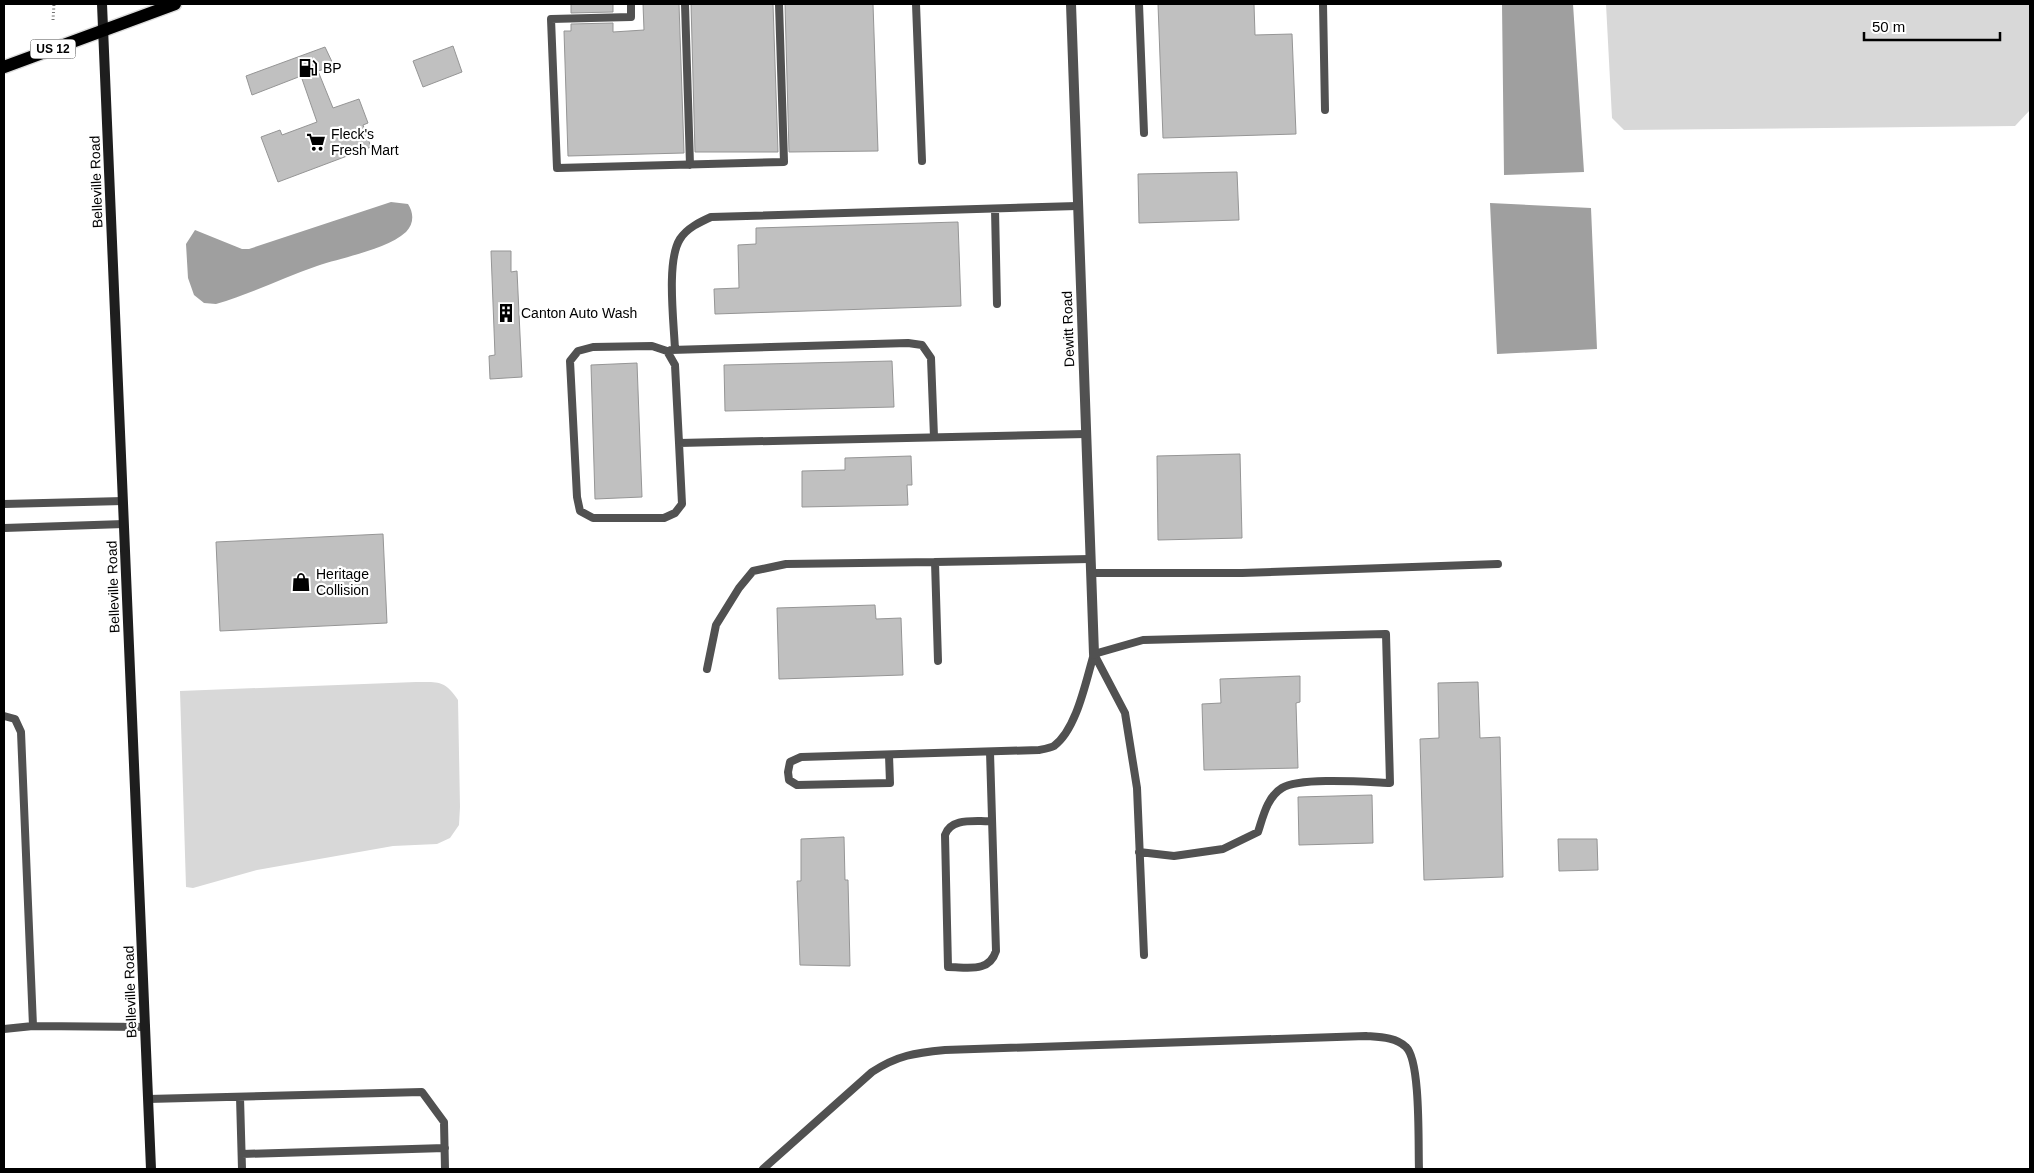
<svg xmlns="http://www.w3.org/2000/svg" width="2034" height="1173" viewBox="0 0 2034 1173" font-family="Arial,sans-serif">
  <style>
    .green { fill: #d8d8d8 }
    .water { fill: #9f9f9f }
    .building { fill: #c0c0c0; stroke: #959595 }
    .lines { fill: none; stroke-linecap: round; stroke-linejoin: round }
    .primary-casing { stroke: #dbdbdb; stroke-width: 15 }
    .path { stroke: #737373; stroke-width: 3; stroke-dasharray: 1 2.5; stroke-linecap: butt }
    .service { stroke: #515151; stroke-width: 8 }
    .minor { stroke: #515151; stroke-width: 10 }
    .secondary { stroke: #1e1e1e; stroke-width: 10 }
    .primary { stroke: #000; stroke-width: 12 }
    .labels { text-anchor: middle; dominant-baseline: central; stroke-width: 4.5; stroke-linejoin: round; paint-order: stroke }
    .shield { fill: #fff; stroke: #4c4c4c; stroke-width: 1 }
    .shield-label { font-size: 12px; font-weight: bold; fill: #000 }
    .poi-label { font-size: 14px; fill: #000; stroke: #fff; text-anchor: start }
    .street-label { font-size: 14px; fill: #000; stroke: #fff }
  </style>
  <rect width="100%" height="100%" fill="#fff"/>
  <path class="green" d="M1606 4H2030V110L2015 126 1624 130 1612 118Z
    M416 682C438 682 445 680 458 700L460 807 459 825 450 838 437 844 393 846 257 870 193 888 186 887 180 691Z"/>
  <path class="water" d="M1502 4H1573L1584 172 1504 175Z
    M391 202 408 204C414 213 414 224 406 232 386 250 343 257 317 266 283 278 250 294 216 304L204 303 194 295 188 278 186 244 195 230 242 249H249Z
    M1490 203 1591 208 1597 349 1497 354Z"/>
  <path class="building" d="M571 4H613V12L571 13Z
    M643 4H679L684 153 568 156 564 31H571V24L613 23V32L644 30Z
    M691 4H773L778 152H695Z
    M785 4H873L878 151 789 152Z
    M1158 4H1254L1255 35 1292 34 1296 134 1163 138Z
    M453 46 462 72 423 87 413 61Z
    M325 47 334 66 318 71 333 108 359 99 368 123 363 125 371 147 278 182 261 137 280 130 282 135 317 122 301 76 252 95 246 76Z
    M1237 172 1239 220 1139 223 1138 174Z
    M958 222 961 306 715 314 714 289 739 288 738 245 756 244V228Z
    M491 251H511V272L517 271 522 377 490 379 489 356 495 355Z
    M892 361 894 407 725 411 724 365Z
    M637 363 642 497 595 499 591 365Z
    M1240 454 1242 538 1158 540 1157 456Z
    M911 456 912 485H907L908 505 802 507V471L845 470V458Z
    M383 534 387 623 220 631 216 542Z
    M875 605 876 619 901 618 903 675 779 679 777 608Z
    M1300 676V702L1296 703 1298 768 1204 770 1202 704 1221 703 1220 679Z
    M1478 682 1480 738 1500 737 1503 877 1424 880 1420 739 1439 738 1438 683Z
    M1372 795 1373 843 1299 845 1298 797Z
    M844 837 845 880H848L850 966 800 965 797 881H801V839Z
    M1558 839H1597L1598 870 1559 871Z"/>
  <g class="lines">
    <g class="primary-casing">
      <path id="primary" d="M4 67 175 4"/>
    </g>
    <path class="path" d="M53 20 54 4"/>
    <path class="service" d="M631 4V17L551 19 557 168 784 162 779 4
      M685 4 690 165
      M916 4 922 161
      M1139 4 1144 133
      M1323 4 1325 110
      M995 209 997 304
      M671 350 908 343 922 345 931 358 934 437
      M675 350C674 323 666 261 680 239 687 228 700 222 711 217L1077 206
      M679 443 675 365 667 351 652 346 593 347 578 351 570 361 577 497 580 511 593 518H664L675 513 682 504 679 443 1086 434
      M4 504 123 501
      M4 528 124 524
      M1091 573H1242L1498 564
      M1094 654 1143 640 1386 634 1390 783C1366 782 1300 777 1282 788 1267 797 1263 817 1258 832L1223 849 1174 856 1139 852
      M1094 654 1125 713 1137 788 1144 955
      M938 661 935 562 1090 559
      M707 669 716 625 739 588 753 571 786 564 935 562
      M4 716 15 719 21 732 33 1026
      M990 752 996 951C989 973 968 967 948 967L945 835C951 817 975 822 992 821
      M889 755 890 783 797 785 789 780 788 772 790 762 801 757 1039 750C1044 749 1050 748 1054 746 1077 729 1086 680 1094 654
      M4 1029 33 1026 146 1027
      M240 1097 242 1169
      M148 1099 422 1092 444 1122 445 1169
      M242 1154 445 1148
      M763 1169 872 1072C898 1055 915 1053 945 1050L1366 1036C1379 1037 1396 1037 1406 1047 1421 1061 1418 1146 1419 1169"/>
    <path class="minor" d="M1071 4 1094 654"/>
    <path class="secondary" d="M102 4 151 1169"/>
    <use href="#primary" class="primary"/>
  </g>
  <defs>
    <g id="fuel-bare" transform="scale(1.5)"><path d="M-5.5-6h7V0h2V4h1.3V-2.5L3-4.5l.8-.8L6-3V5H2.5V1h-1V6h-7ZM-4.2-4.7v3.2H.2V-4.7Z" fill="#000" stroke="#fff" stroke-width="2.5" paint-order="stroke"/></g>
    <g id="supermarket-bare" transform="scale(1.5)"><path d="M-6-5.5h2.5l.6 2H6L4.5 2H-2.5L-4.4-4H-6ZM-1.5 3.2a1.3 1.3 0 1 0 .1 0ZM3 3.2a1.3 1.3 0 1 0 .1 0Z" fill="#000" stroke="#fff" stroke-width="2.5" paint-order="stroke"/></g>
    <g id="building-bare" transform="scale(1.5)"><path d="M-4-6H4V6H1V3H-1V6H-4ZM-2.5-4.3h1.7v1.8h-1.7ZM.8-4.3h1.7v1.8H.8ZM-2.5-1h1.7V.8h-1.7ZM.8-1h1.7V.8H.8Z" fill="#000" stroke="#fff" stroke-width="2.5" paint-order="stroke"/></g>
    <g id="shop-bare" transform="scale(1.5)"><path d="M-5-2.5h2.3a2.7 3.5 0 0 1 5.4 0H5L5.5 6h-11ZM-1.5-2.5h3a1.5 2.3 0 0 0-3 0Z" fill="#000" stroke="#fff" stroke-width="2.5" paint-order="stroke"/></g>
  </defs>
  <g fill-rule="evenodd">
    <use href="#fuel-bare" x="308" y="68"/>
    <use href="#supermarket-bare" x="316" y="142"/>
    <use href="#building-bare" x="506" y="313"/>
    <use href="#shop-bare" x="301" y="582"/>
  </g>
  <g class="labels">
    <rect class="shield" x="30.5" y="39.5" width="45" height="19" rx="4"/>
    <g class="shield-label">
      <text x="53" y="49">US 12</text>
    </g>
    <g class="poi-label">
      <text x="323" y="68">BP</text>
      <text x="331" y="134">Fleck's<tspan x="331" dy="16">Fresh Mart</tspan></text>
      <text x="521" y="313">Canton Auto Wash</text>
      <text x="316" y="574">Heritage<tspan x="316" dy="16">Collision</tspan></text>
    </g>
    <g class="street-label">
      <text transform="translate(96 182) rotate(-92)">Belleville Road</text>
      <text transform="translate(1068 329) rotate(-92)">Dewitt Road</text>
      <text transform="translate(113 587) rotate(-92)">Belleville Road</text>
      <text transform="translate(130 992) rotate(-92)">Belleville Road</text>
    </g>
  </g>
  <rect width="2034" height="1173" fill="none" stroke="#000000" stroke-width="10"/>
  <path d="M1864 32v8h136v-8" fill="none" stroke="#000000" stroke-width="2.5"/>
  <text x="1872" y="32" font-size="15" fill="#000000" stroke="#ffffff" stroke-width="4" paint-order="stroke">50 m</text>
</svg>
